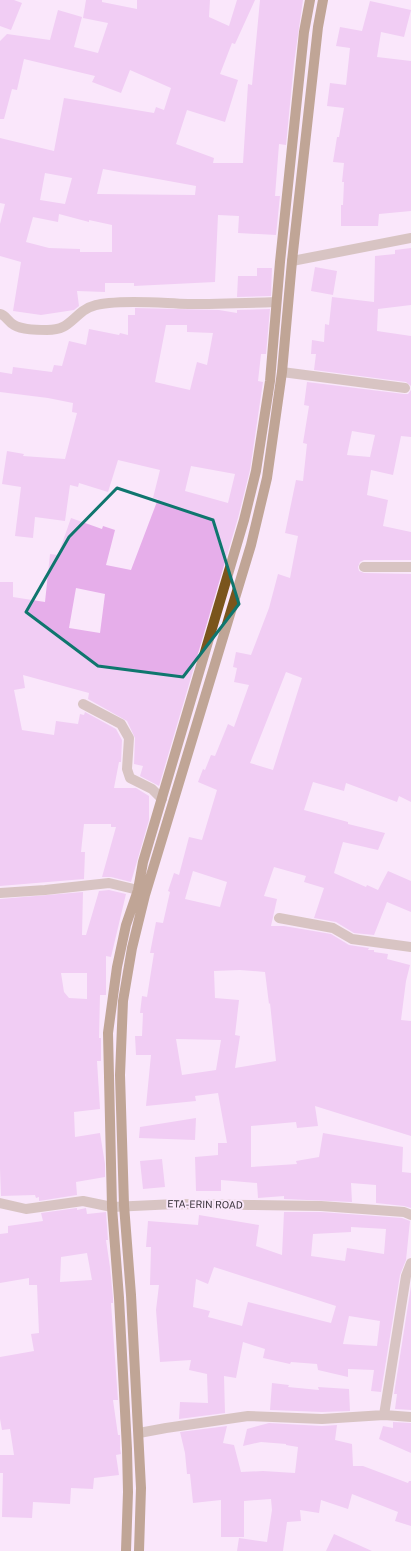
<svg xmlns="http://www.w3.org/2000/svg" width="411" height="1551" viewBox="0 0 411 1551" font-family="'Public Sans',sans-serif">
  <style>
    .building { fill: #e6aeea; fill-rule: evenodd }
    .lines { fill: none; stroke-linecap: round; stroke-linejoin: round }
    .minor { stroke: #b09a7f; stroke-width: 10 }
    .major { stroke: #7a551c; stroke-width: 10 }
    .marked { fill: none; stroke: #0f766e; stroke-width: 3; stroke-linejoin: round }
    .labels { text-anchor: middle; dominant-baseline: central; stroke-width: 4; stroke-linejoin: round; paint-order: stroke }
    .street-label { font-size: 10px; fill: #39323a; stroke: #fae7fb }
  </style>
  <rect width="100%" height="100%" fill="#fae7fb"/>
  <path class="building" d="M0 0H14L22 3 11 30 0 26Z
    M86 0H102V2L137 9V0H210L209 17 229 26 237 0H255L235 44 232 43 220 74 238 80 225 122 187 110 176 144 214 158 213 163H243L248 84 252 85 260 0H303L294 63 286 145 279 144 275 196H280L276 235 238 233 239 216 218 215 215 282 134 286V283H105V292L77 291 79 306 74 310 41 315 13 311 21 262 0 256V224L5 204 0 203V138L54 151 64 98 154 113 156 107 164 110 171 88 130 70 121 93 92 82 95 76 24 59 17 90 12 89 4 119H0V41L7 34 50 40 58 10 82 17 74 47 98 53 108 23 83 18ZM103 169 196 186 195 195 97 194ZM45 173 72 178 65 204 40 200ZM59 214 89 222V220L112 225V252H80V249L49 248 26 242 33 217 58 222Z
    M370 1 411 10 404 37 381 32 377 57 411 61V211L379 214 378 226H341V205H343L344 182H342L344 163 333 162 337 137H339L344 108 327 106 330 83 346 85 350 48 336 46 340 27 362 31Z
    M411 248V305L378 309 377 331 411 336V386L406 382 314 370 316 354H311L312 340 324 342 325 324 329 325 332 297 374 302 375 256 395 254V250Z
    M315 267 337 271 333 295 311 291Z
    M257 268H272L271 296 237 297 238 276H257Z
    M135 308 219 310 237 313V310L270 309 266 354H261L258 381 263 382 250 470 238 518 159 786 140 776 143 766 134 764 135 738 127 721 88 699 89 693 23 675 25 688 14 690 22 730 54 735 56 721 78 724 80 714 84 715 85 712 116 729 122 740 121 762H119L114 788H136L149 796V820L131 882 111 877H102L116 827H111V824H84L81 852H85L84 879 0 886V582H13V597L45 602 50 554 58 555 71 518 102 529 103 526 115 530 106 565 131 570 158 499 153 498 160 470 118 460 108 492 79 483 78 487 70 485 65 521 35 517 33 538 15 536 21 487 2 484 7 451 24 454 23 456 65 459 77 413 72 412 73 403 48 398 0 392V372L12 374 13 367 52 372 54 365 62 366 69 341 86 345 89 329 119 335 120 333 128 335V315H135ZM166 325H187V332L213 333 207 365 197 362 190 390 155 382ZM191 466 235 474 228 503 185 491ZM76 588 105 594 100 633 69 628Z
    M307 382 404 394H408L411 390V437L401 436 393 475 371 470 367 495 388 500 383 526 411 532V560H364L360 562 358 567 359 571 364 573 411 574V802L399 796 397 802 346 783 344 791 313 782 304 810 348 822V824L385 833 378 850 343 842 334 873 366 887 367 885 378 890 388 871 411 881V912L387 902 374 935 354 933 336 922 314 918 324 888 304 882 306 876 274 867 264 896 277 899 271 926H284L331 934 349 945 369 948 368 950H374V952L388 954 387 959 410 965 406 981 401 1020 411 1021V1136L315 1106 318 1126 297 1128 296 1122 251 1126V1167L297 1164 296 1161 319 1157 323 1133 403 1147 402 1172 411 1173V1208L404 1206 376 1203V1185L351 1183 352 1202 284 1199V1196L258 1198 257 1183 221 1180V1191H196L195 1157 218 1155V1143H227L218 1093 195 1096 196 1101 146 1106 151 1055H136L135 1036H142L143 1013H140L142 996 147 997 154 953H150L156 922 163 923 170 892 168 891 174 873 179 875 189 837 202 840 217 790 198 782 203 769 205 770 211 755 215 756 228 724 234 727 249 685 234 682 237 668 233 667 236 652 251 655 269 608 278 574 290 578 298 536 285 533 296 480 303 481 307 444 303 443 309 406 304 405ZM352 431 375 435 370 457 347 455ZM286 672 302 678 273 770 250 763ZM193 871 227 882 220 907 185 899ZM240 970 265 972 269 1004 270 1003 276 1061 235 1068 240 1036 235 1035 239 1000 215 998 214 971ZM176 1039 221 1040 216 1070 182 1075Z
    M109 890 126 894 111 957 106 956V995H100L99 1038H101V1061H97L100 1109 74 1112 75 1137 100 1133 105 1164V1177L76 1182 77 1195 39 1201V1197L36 1198 35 1195 1 1196 0 1169V899L83 892 82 935H86L99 891ZM61 973H87V999L69 998 64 992Z
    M196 1118 195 1140 139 1138 140 1127Z
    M162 1159 165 1187 143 1189 140 1161Z
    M77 1208V1210L86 1208 87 1214 106 1212 108 1240H106L110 1267 113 1298V1303H111L118 1400H113L118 1435H120V1449L121 1454 116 1455 119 1475 94 1478 93 1489 71 1488 70 1504 33 1502 32 1518 2 1517 3 1473H0V1455H14L10 1429 2 1430 0 1419V1357L34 1351 31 1334 39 1333 37 1285H29V1278L0 1283V1234L8 1233V1226L43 1221 41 1213ZM87 1253 92 1280 60 1282 61 1257Z
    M284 1212H321L402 1218 410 1221 406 1260 400 1275 381 1392 371 1391 374 1370 348 1369V1377L318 1370 317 1364 291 1362 290 1364 263 1358 265 1349 243 1342 236 1378 224 1376 225 1413 179 1419 180 1402 208 1403 207 1374 189 1370 191 1360 160 1362 156 1310 159 1285H150L151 1247H146L148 1221 198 1225 199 1215 259 1225 256 1246 282 1255ZM351 1227 386 1229 384 1254 347 1248 345 1261 311 1256 313 1234 351 1232ZM214 1267 336 1306 331 1323 248 1302 242 1326 208 1317 210 1311 193 1307 196 1279 208 1284ZM349 1316 380 1321 377 1346 343 1344Z
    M411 1286V1410L395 1409 397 1394H394Z
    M272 1383 289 1385 288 1387 319 1390 318 1387 349 1389 350 1411 322 1412 270 1410Z
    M393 1422 411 1423V1453L379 1439 383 1426 393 1428Z
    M269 1423 322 1426 337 1425 335 1440 352 1444 353 1466H363L408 1483 409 1481H411V1526L395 1521 398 1512 352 1494 348 1509 321 1500 319 1513 300 1510 301 1521 287 1522 283 1551H237L239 1538 267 1542 272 1510 271 1499 244 1501V1537H221V1500L193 1503 190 1474H187L185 1453 180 1432 227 1426 223 1443 234 1445 241 1472 263 1471 295 1473 298 1447 286 1445V1444L261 1442 243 1446 247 1429Z
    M334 1534 372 1551H326Z"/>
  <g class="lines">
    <path class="minor" d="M292 261 411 238
      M0 314C6 315 8 322 14 325 22 330 37 330 47 330 66 330 69 322 83 311 91 305 100 304 109 303 135 300 161 303 188 304 217 304 247 303 276 302
      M282 372 405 388
      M364 567H411
      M83 704 121 724 129 738 127 769 130 778 152 789 162 799
      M0 893 45 890 109 883 138 890
      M279 918 333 928 352 939 411 947
      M0 1203 26 1209 83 1201 112 1207 176 1204 251 1205 321 1206 404 1212 411 1215
      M384 1415 406 1276 411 1263
      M139 1433 166 1428 248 1416 322 1419 384 1415 411 1417"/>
    <path class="major" d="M126 1551 128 1492 127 1449 119 1298 112 1207 108 1033 117 967 126 925 138 890 143 862 244 520 256 471 270 381 280 262 304 32 310 0
      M139 1551 141 1488 131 1295 124 1205 120 1075 123 1001 132 948 145 895 251 545 267 478 282 372 292 261 318 27 323 0"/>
  </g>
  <path d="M0 0H411V1551H0ZM117 488 213 520 239 604 183 677 98 666 26 612 69 537Z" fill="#fae7fb" fill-opacity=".55" fill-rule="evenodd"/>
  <path class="marked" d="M117 488 213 520 239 604 183 677 98 666 26 612 69 537Z"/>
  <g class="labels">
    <g class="street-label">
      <text transform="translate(205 1204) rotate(1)">ETA-ERIN ROAD</text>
    </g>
  </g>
</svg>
